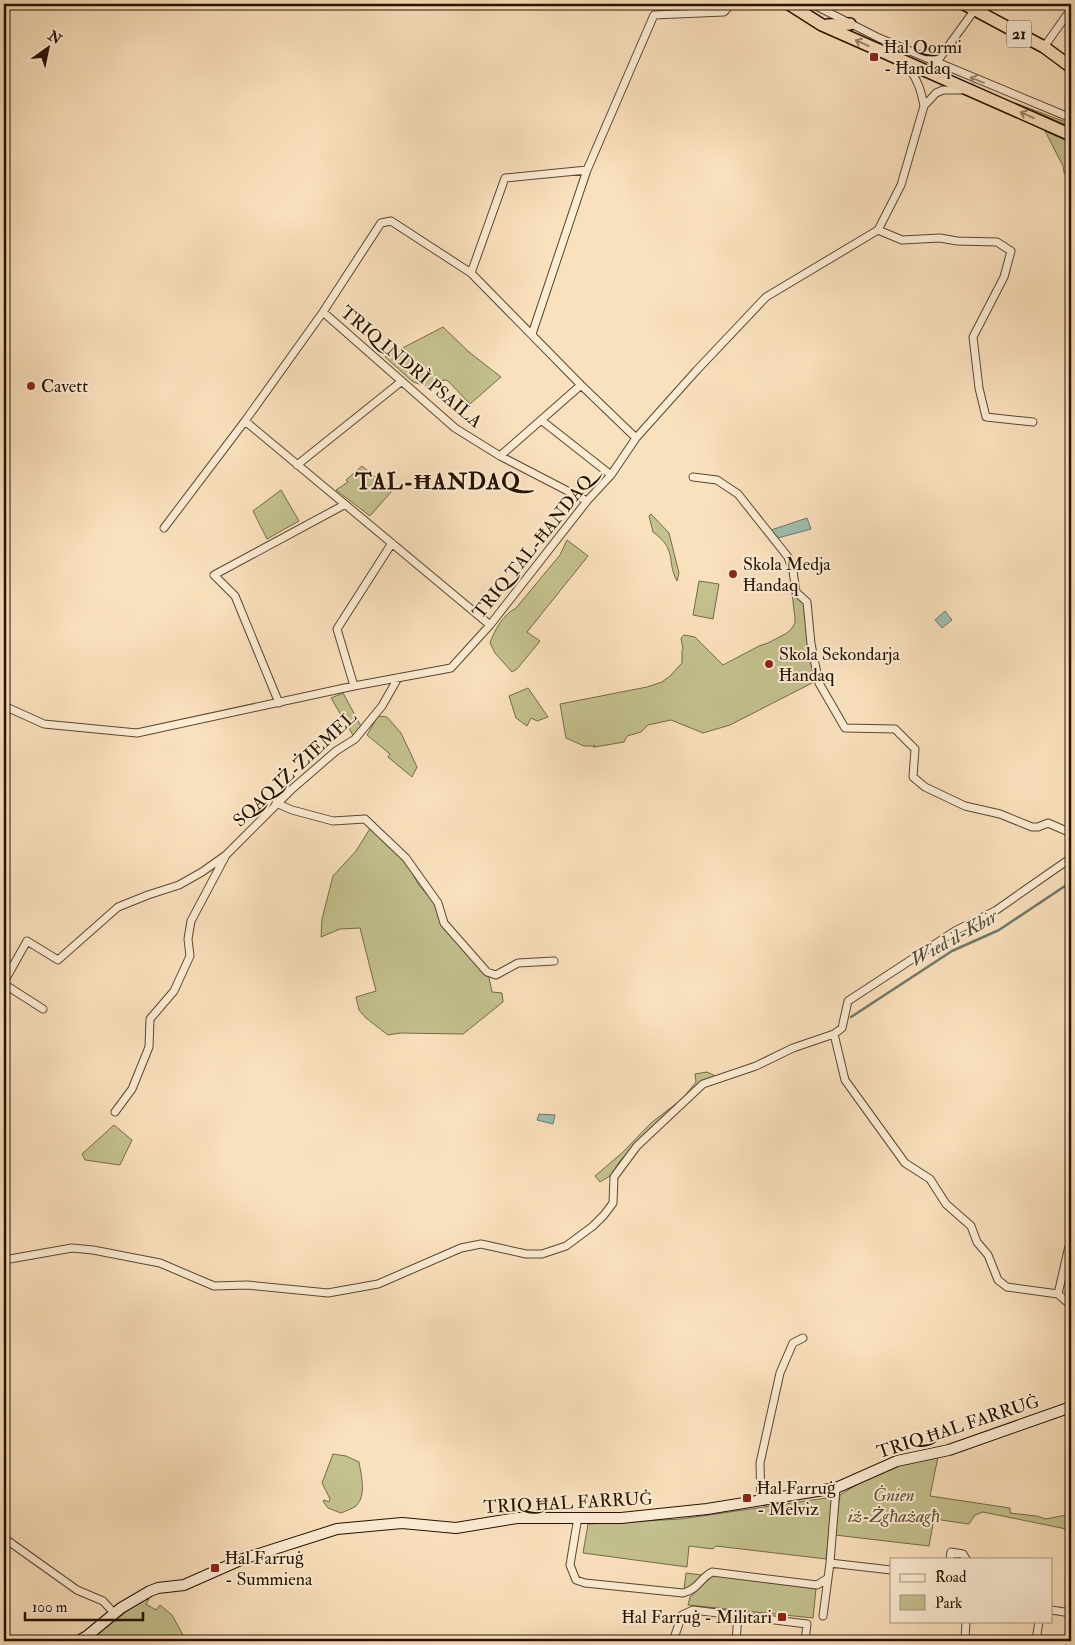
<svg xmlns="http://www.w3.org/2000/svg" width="1075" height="1645" viewBox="0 0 1075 1645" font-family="'IM FELL Double Pica',serif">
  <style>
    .green { fill: #c3c18e; stroke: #746a47 }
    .water { fill: #9ebeb1; stroke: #6e796a }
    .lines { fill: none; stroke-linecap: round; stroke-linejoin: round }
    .stream { stroke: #6e796a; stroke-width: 2.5 }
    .minor-casing { stroke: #5a462f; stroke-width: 9 }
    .secondary-casing { stroke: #251200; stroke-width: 12 }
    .trunk-casing { stroke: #251200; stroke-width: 14 }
    .minor { stroke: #fcecd4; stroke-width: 7 }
    .secondary { stroke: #fcecd4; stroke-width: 10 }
    .trunk { stroke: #fae1bd; stroke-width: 11 }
    .oneway { stroke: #9a8468 }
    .oneway2 { stroke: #9b8a75 }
    .poi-dot { fill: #8f2418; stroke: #fcecd4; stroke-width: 2 }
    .labels { text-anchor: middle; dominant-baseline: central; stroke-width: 4; stroke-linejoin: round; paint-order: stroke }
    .shield { fill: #fcecd4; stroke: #665340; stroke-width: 1 }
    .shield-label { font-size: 16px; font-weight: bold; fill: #251200 }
    .poi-label { font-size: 18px; fill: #251200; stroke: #fcecd4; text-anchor: start }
    .street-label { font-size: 18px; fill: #251200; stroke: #fcecd4 }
    .park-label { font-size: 18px; font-style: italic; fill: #5c4f32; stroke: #fcecd4 }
    .water-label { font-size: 19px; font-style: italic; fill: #4f4e3e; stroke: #fcecd4 }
    .district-label { font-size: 22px; font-weight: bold; letter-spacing: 1px; fill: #251200; stroke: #fcecd4 }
  </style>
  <rect width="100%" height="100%" fill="#fae1bd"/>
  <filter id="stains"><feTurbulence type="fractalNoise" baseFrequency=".004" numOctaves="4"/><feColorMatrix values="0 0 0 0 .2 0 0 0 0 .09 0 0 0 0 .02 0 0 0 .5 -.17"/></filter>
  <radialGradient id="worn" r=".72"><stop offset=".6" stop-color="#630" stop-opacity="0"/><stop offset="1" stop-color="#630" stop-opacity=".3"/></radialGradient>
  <path class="green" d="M1015 103 1071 124V127Z
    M1045 131 1071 143V175L1064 173 1063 166Z
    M443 327 469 352 501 377 470 404 447 380 437 381 429 387 413 382 385 357Z
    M362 466 392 491 370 516 336 490 348 482 346 480Z
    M281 490 299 521 267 539 253 511Z
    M651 514 669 533 679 573 677 581C666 561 678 550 653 532L649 516Z
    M567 540 588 556 527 632 540 641 517 669 512 672 495 653 490 643C495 629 503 615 516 608L560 555Z
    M699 581 719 584 713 619 693 615Z
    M792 593 806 604V624L814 682 730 725 703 733 671 720 648 725 641 732 627 736 624 742 595 747H593L595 746H584L566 738 560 704 647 687 662 682 670 676 682 663V650L683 649 681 638 684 635 695 637 723 665 759 646 768 643 787 633 792 628 795 623V618Z
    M528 688 548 717 537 721 531 718 527 726 516 718 509 696Z
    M343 693 362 728 354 737 331 698Z
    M378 716 387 717 401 733 417 767 412 777 388 757 390 754 367 735Z
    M371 827 409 867 418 884 435 904 441 924 489 978 492 992 502 993 503 1002 463 1034 400 1033 388 1035 366 1018 359 1010 356 997 376 991 360 928 340 929 321 937 322 919 333 876 356 851Z
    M707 1072 720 1078 703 1080 693 1093 647 1131 620 1161 610 1176 600 1182 595 1176 623 1152 651 1123 682 1099 696 1082 695 1074Z
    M114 1125 132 1140 120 1165 85 1160 82 1154Z
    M333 1454 346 1456 359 1462C361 1475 367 1495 356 1506 352 1509 345 1511 341 1513L328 1508 323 1501 324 1500 329 1502 330 1499 322 1483Z
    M938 1457 930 1496 1010 1508V1513L1036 1516 1046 1519 1071 1514V1530L983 1512 975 1515 969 1524 934 1519 929 1546 835 1535 840 1495 869 1477 902 1464Z
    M833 1497 826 1559 716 1546 713 1549 689 1546 687 1567 583 1553 588 1524 681 1519Z
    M686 1573 702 1575 696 1585 684 1590Z
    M713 1575 816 1589 813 1618 688 1605 690 1597 701 1587 707 1578Z
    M149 1599 146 1604 156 1610 160 1605 172 1615 184 1637 181 1641H89L140 1601Z"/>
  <path class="water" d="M807 518 811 529 778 538 771 530Z
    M945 611 952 620 942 628 935 620Z
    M539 1114 555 1115 553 1124 537 1120Z"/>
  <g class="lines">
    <path class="stream" d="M851 1017 952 951 999 930 1071 882"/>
    <g class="minor-casing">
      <path id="minor" d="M812 4 879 38 1071 118
        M1044 47 1071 9
        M936 63 979 4
        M905 64C917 77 921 90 924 106
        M878 230 902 240 940 238 957 241 997 242 1011 251 1004 277 973 337 979 388 986 417 1033 422
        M471 273 505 178 587 170
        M323 312 455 428 500 456 587 501
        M532 334 587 170 654 15 724 12 731 4
        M541 420 611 475
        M245 421 490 625
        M500 456 581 385
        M297 465 402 381
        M693 477 717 480 738 494 788 557 793 571 796 592 807 602 811 644 819 683 845 728 895 729 915 749 913 777 925 787 965 806 1000 814 1032 827H1038L1048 823 1071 833
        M164 528 245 421 323 312 381 223 391 221 471 273 581 385 636 438
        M354 686 337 629 392 543
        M279 703 235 596 214 575 344 505
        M4 706 44 724 137 733 354 686 451 668 490 625 587 501 611 475 636 438 696 371 766 297 878 230 901 185 924 106 936 93 943 90H961
        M276 803 292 810 333 821 365 819 406 858 438 903 444 923 487 972 496 975 518 963 554 961
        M4 982 27 941 58 960 118 907 148 895 179 885 202 872 226 855 292 789 336 751 355 739 382 706 398 678
        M4 984 43 1009
        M834 1034 845 1080 905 1163 930 1179 946 1204 971 1226 977 1242 988 1255 998 1280 1007 1287 1058 1294 1066 1301 1071 1302
        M115 1112 132 1089 149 1047 150 1019 174 991 190 956 188 939 191 921 225 857
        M4 1260 72 1248 93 1250 160 1263 214 1286 247 1285 328 1293 378 1284 461 1248 481 1244 526 1254H542L566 1246 593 1226 604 1215 613 1203 614 1177 637 1146 703 1084 756 1066 793 1048 834 1034 842 1028 848 1001 955 931 995 911 1071 858
        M1058 1294 1069 1246 1071 1245
        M761 1500 760 1463 780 1373 793 1343 803 1338
        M578 1517 570 1565 576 1580 585 1583 683 1593C700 1588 699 1579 712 1572L817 1585 828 1578 830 1563 891 1570
        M4 1538 77 1590 103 1601 114 1613
        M950 1559 951 1552 963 1554 966 1559
        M830 1563 836 1488
        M1051 1610 1071 1613
        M823 1616 828 1578
        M673 1641 682 1615 693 1610 807 1624 805 1641
        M736 1641 738 1615
        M965 1641 966 1621
        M1036 1641 1039 1621"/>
    </g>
    <g class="secondary-casing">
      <path id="secondary" d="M78 1641 87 1636 121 1608 150 1591 158 1588 184 1585 243 1559 337 1529 402 1523 456 1528 517 1518H621L707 1509 836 1488 897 1461 949 1450 1071 1407"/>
    </g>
    <g class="trunk-casing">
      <path id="trunk" d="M789 4 822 25 1071 135
        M964 4 1044 47 1071 67
        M827 25 850 24"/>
    </g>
    <use href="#minor" class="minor"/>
    <use href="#secondary" class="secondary"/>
    <use href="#trunk" class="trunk"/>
  </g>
  <defs><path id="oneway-shaft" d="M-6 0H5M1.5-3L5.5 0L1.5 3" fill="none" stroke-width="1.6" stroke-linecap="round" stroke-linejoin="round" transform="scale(1.25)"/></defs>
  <g class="oneway">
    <use href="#oneway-shaft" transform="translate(862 43) rotate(-156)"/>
    <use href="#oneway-shaft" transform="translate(1027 115) rotate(-156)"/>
  </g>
  <use class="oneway2" href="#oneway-shaft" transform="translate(977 80) rotate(-158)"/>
  <g class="poi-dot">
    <rect x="869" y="52" width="10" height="10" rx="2.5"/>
    <circle cx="31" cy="386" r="5"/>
    <circle cx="733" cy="574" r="5"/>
    <circle cx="769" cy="664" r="5"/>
    <rect x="742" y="1493" width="10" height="10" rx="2.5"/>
    <rect x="210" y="1563" width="10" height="10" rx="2.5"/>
    <rect x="777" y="1612" width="10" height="10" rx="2.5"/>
  </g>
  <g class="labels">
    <rect class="shield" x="1006.5" y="20.5" width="25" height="27" rx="4"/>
    <g class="shield-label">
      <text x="1019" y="34">21</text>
    </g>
    <g class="poi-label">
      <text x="884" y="47">Ħal Qormi<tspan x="884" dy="21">- Ħandaq</tspan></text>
      <text x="41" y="386">Cavett</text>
      <text x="743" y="564">Skola Medja<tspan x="743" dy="21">Ħandaq</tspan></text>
      <text x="779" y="654">Skola Sekondarja<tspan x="779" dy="21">Ħandaq</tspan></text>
      <text x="757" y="1488">Ħal Farruġ<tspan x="757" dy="21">- Melviz</tspan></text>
      <text x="225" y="1558">Ħal Farruġ<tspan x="225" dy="21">- Summiena</tspan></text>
      <text x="772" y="1617" text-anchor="end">Ħal Farruġ - Militari</text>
    </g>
    <g class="street-label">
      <text transform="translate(411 367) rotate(40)">TRIQ INDRÌ PSAILA</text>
      <text transform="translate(533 547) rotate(-51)">TRIQ TAL-ĦANDAQ</text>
      <text transform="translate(295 769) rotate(-43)">SQAQ IŻ-ŻIEMEL</text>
      <text transform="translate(958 1427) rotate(-18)">TRIQ ĦAL FARRUĠ</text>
      <text transform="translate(568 1503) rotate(-3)">TRIQ ĦAL FARRUĠ</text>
    </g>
    <g class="park-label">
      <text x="894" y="1495">Ġnien<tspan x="894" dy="21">iż-Żgħażagħ</tspan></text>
    </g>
    <g class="water-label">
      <text transform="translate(954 938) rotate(-29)">Wied il-Kbir</text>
    </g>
    <g class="district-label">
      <text x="438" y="482">TAL-ĦANDAQ</text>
    </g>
  </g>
  <rect width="1075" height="1645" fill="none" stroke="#fae1bd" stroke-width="20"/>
  <rect x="5" y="5" width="1065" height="1635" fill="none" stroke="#251200" stroke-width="2.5"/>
  <rect x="10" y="10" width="1055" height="1625" fill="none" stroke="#251200"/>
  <rect x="890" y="1558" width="162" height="65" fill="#fcecd4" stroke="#a6957f"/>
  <rect x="900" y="1574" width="25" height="8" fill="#fcecd4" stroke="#a6957f"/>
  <text x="935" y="1582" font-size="15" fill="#251200">Road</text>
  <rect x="900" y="1595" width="25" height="15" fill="#c3c18e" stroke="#a6957f"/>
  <text x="935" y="1608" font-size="15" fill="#251200">Park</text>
  <g transform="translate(48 48) rotate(33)" stroke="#fcecd4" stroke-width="4" paint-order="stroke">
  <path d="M0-4L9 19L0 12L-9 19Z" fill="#251200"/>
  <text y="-8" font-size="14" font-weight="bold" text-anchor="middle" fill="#251200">N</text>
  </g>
  <path d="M25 1612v8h118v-8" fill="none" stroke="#251200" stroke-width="2.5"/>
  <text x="32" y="1612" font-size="15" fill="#251200" stroke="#fcecd4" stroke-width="4" paint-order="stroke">100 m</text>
  <rect width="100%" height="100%" filter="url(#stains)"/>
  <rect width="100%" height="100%" fill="url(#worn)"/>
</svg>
